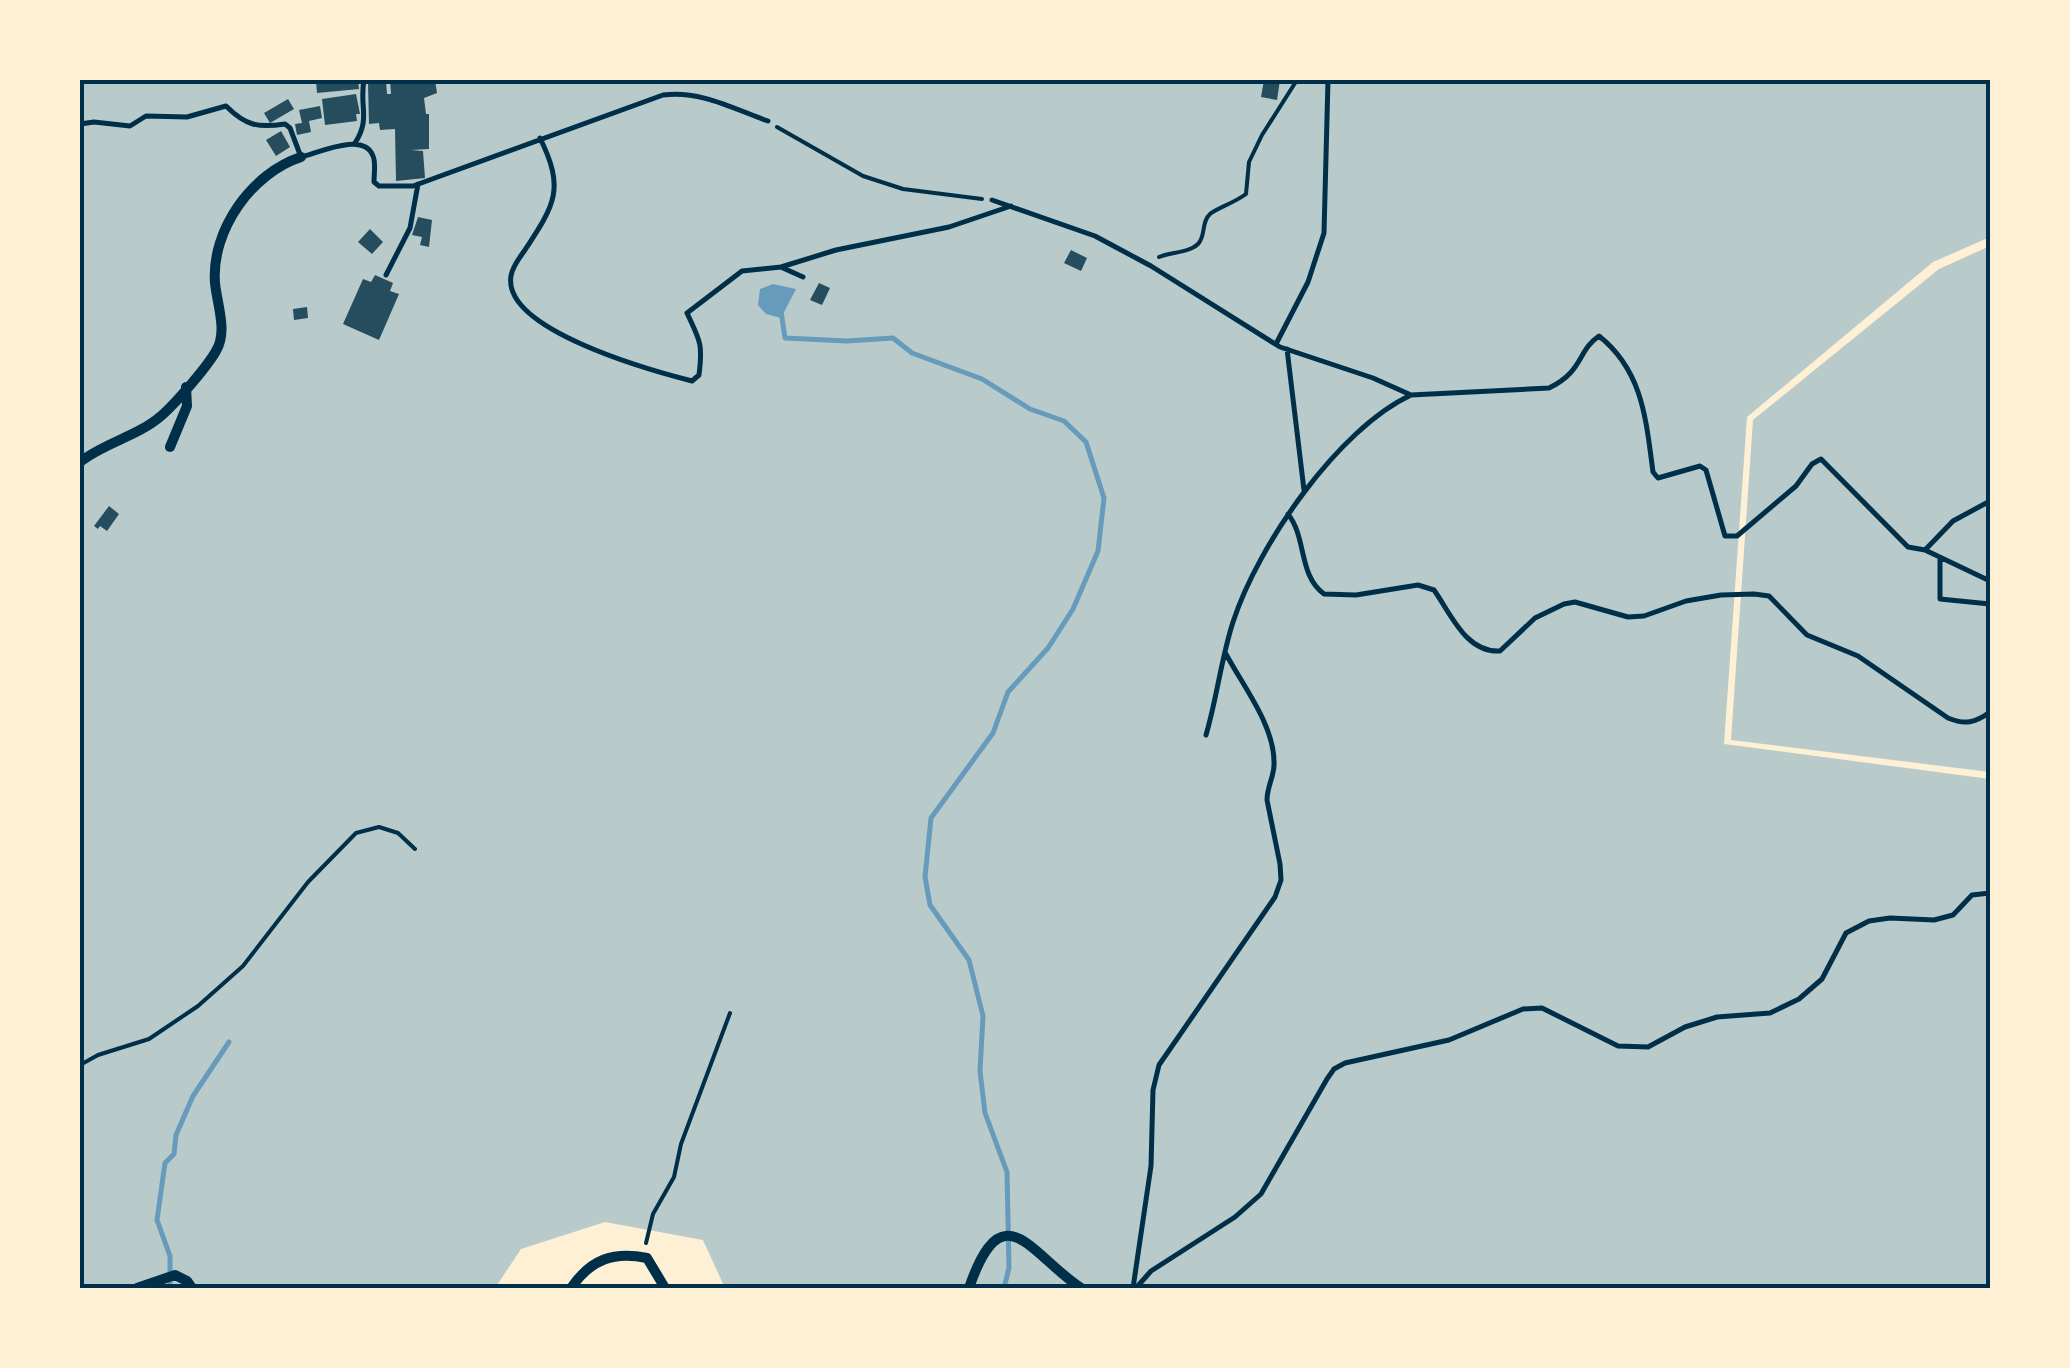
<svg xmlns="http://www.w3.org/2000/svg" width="2070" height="1368" viewBox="0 0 2070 1368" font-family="'PT Sans',sans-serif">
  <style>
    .green { fill: #b9caca }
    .water { fill: #669bbc }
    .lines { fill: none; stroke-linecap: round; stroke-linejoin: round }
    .stream { stroke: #669bbc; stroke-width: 5 }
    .building { fill: #264d5e }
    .path { stroke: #003049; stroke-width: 4 }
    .service { stroke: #003049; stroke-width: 5 }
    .minor { stroke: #003049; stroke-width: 10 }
    .neatline { fill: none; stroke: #003049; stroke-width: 4 }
  </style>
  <rect width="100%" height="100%" fill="#fdf0d5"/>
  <path class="green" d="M80 80H1990V237L1933 262 1747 417 1724 744 1990 779V1288H725L703 1240 605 1222 521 1249 495 1288H80Z
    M1990 246V772L1731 740 1753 420 1939 269Z"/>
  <path class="water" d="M773 284 796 289 781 318 766 314 758 305 760 289Z"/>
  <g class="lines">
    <path class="stream" d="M781 311 785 338 847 341 893 338 912 353 982 379 1030 409 1064 421 1086 442 1104 498 1098 551 1073 609 1048 648 1008 692 993 733 931 818 925 877 930 905 969 960 983 1016 980 1071 985 1113 1007 1172 1009 1268 1004 1288
      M170 1288V1256L157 1220 165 1163 174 1154 176 1135 193 1096 229 1042"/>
  </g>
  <path class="building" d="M316 80H358L359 89 317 93Z
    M390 80H435L437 93 424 98 426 114H429V149L411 150 423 151 425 178 396 181 395 129 380 130 379 123 369 124 368 83 386 81 387 94H391Z
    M1264 80H1280L1277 100 1261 97Z
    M356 94 360 114H356L357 121 325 125 322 99Z
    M288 99 294 109 270 123 264 113Z
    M320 106 322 118 309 121 311 132 297 135 295 124 302 123 299 110Z
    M281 131 290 147 276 156 266 140Z
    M418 217 432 220 429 247 420 245 422 237 412 235Z
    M370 229 383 242 372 254 358 242Z
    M1071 250 1087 258 1081 271 1064 263Z
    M375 275 393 283 390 291 399 294 379 340 343 324 363 279 371 282Z
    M819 283 830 288 822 305 810 300Z
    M307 307 308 318 294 320 293 309Z
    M109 506 119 514 107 531 100 526 98 529 94 526Z"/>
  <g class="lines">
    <path class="path" d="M777 127 863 176 903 189 982 199
      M1159 257C1170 252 1189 253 1198 244 1206 236 1201 222 1210 214 1217 208 1234 203 1246 194L1249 162 1262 135 1297 80
      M80 1065 98 1055 149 1039 198 1006 243 966 308 882 356 833 379 827 398 833 415 849
      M646 1243 653 1214 674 1177 681 1144 730 1013"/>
    <path class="service" d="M80 124 94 122 130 126 146 116 187 117 226 106C246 126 258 128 285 124L290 128 301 157C318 153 364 131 373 156 376 162 374 174 374 182L379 186H413L663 95C700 90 734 109 768 121
      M540 138C565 189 555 204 525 250 520 257 512 267 511 276 502 330 653 371 692 381L699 375C703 343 700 341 687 313L742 271 781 267 836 250 949 227 1011 206
      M355 143C371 118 359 107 364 80
      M992 200 1095 236 1151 266 1280 347 1373 378 1411 395
      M783 268 803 277
      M386 275 410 228 418 184
      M1276 344 1308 282 1324 233 1328 80
      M1287 349 1304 490
      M1288 514C1307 538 1298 575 1324 594L1356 595 1418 585 1434 590C1451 614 1466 653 1500 651L1535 618 1564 604 1575 602 1628 617 1644 616 1686 601 1721 595 1754 594 1769 596 1807 635 1858 656 1948 718C1965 725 1975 723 1990 712
      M1925 550 1953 521 1990 501
      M1940 558V599L1990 604
      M1206 735C1217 698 1221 659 1233 622 1258 545 1338 429 1411 395L1549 388C1584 371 1577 351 1599 336 1643 371 1646 420 1653 472L1658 478 1700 466 1706 470 1725 536H1737L1796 486 1812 464 1821 459 1908 547 1925 550 1990 581
      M1133 1288 1151 1166 1153 1090 1159 1065 1275 897 1281 880 1280 864 1267 800C1267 786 1275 775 1274 762 1274 725 1243 686 1226 654
      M1136 1288 1151 1271 1235 1217 1261 1194 1327 1079 1334 1069 1345 1063 1449 1040 1523 1009 1542 1008 1618 1046 1648 1047 1685 1027 1717 1017 1770 1013 1799 999 1822 979 1846 933 1869 921 1890 918 1934 920 1953 915 1972 895 1990 893"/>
    <path class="minor" d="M170 447 187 406 186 387
      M80 462C104 443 138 436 161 416 175 404 207 367 216 351 228 332 217 304 215 283 211 230 252 173 301 157
      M137 1288 175 1275 187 1281 192 1288
      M571 1288C591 1259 614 1251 647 1258L665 1288
      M969 1288C1003 1189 1031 1255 1081 1288"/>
  </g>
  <rect width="2070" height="1368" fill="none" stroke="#fdf0d5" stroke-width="165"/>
  <rect x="82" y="82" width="1906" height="1204" class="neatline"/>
</svg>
